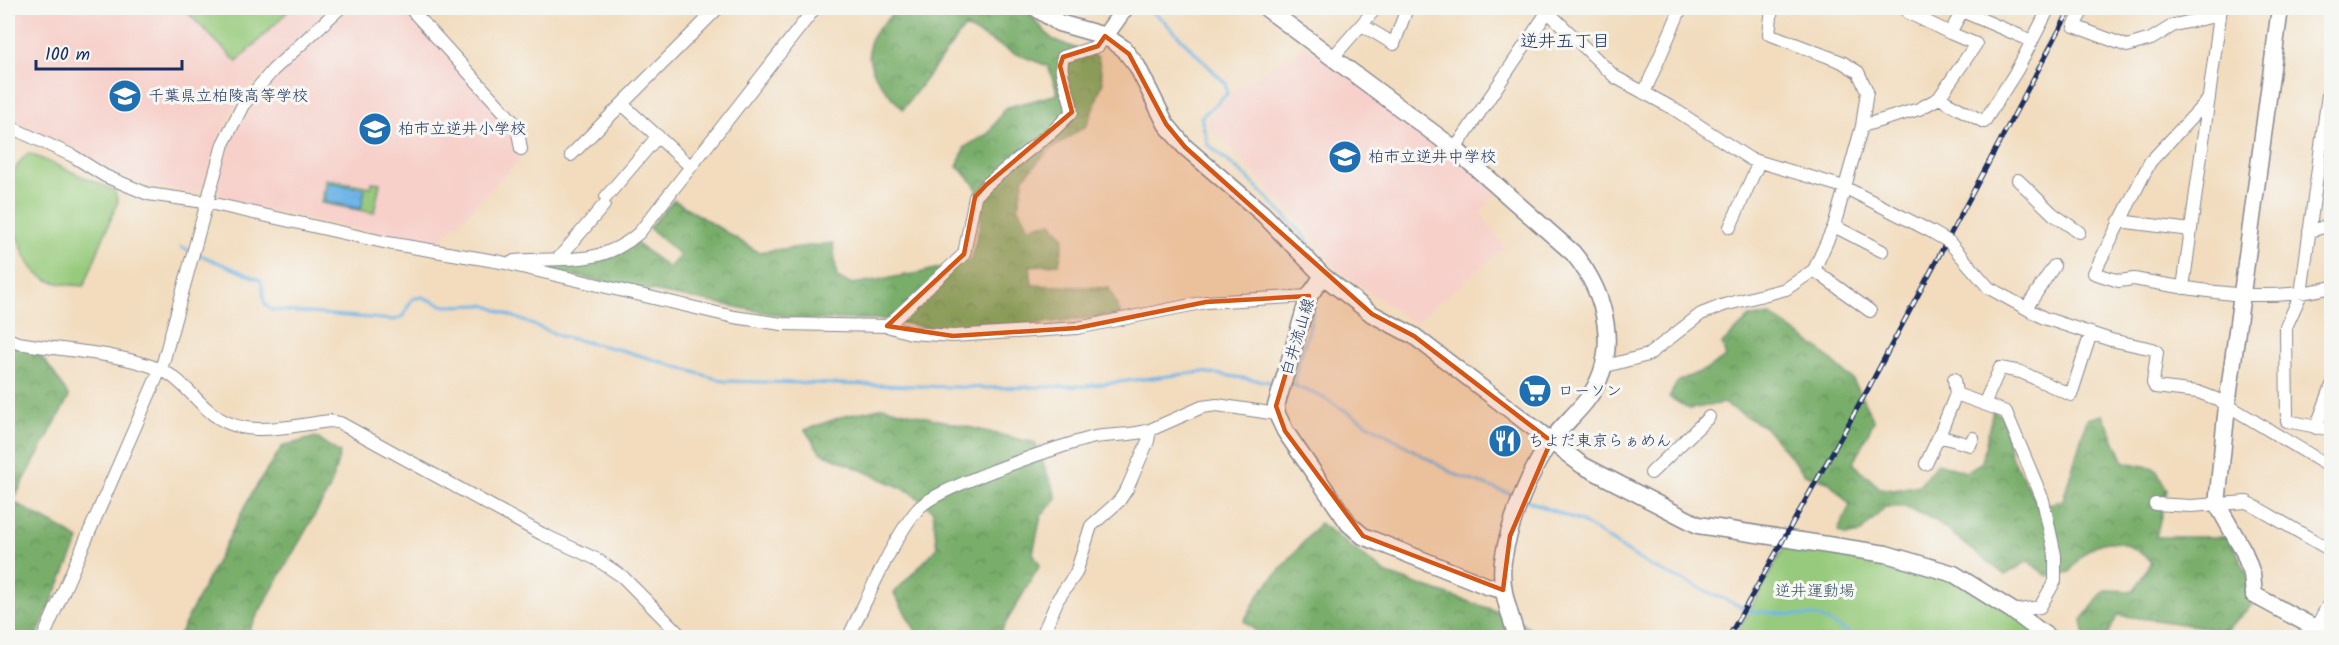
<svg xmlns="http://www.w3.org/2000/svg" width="2339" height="645" viewBox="0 0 2339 645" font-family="Kalam,'Klee One',sans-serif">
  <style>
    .built { fill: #f7d0ca }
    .green { fill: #97ca7b; stroke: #597c6c; stroke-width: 1.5 }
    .forest { fill: url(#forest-crowns); stroke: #4a6e64; stroke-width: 1.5 }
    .water { fill: url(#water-ripples); stroke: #4672a2; stroke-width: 1.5 }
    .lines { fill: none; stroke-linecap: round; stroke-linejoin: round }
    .stream { stroke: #70b6e7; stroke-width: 3 }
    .street-casing { stroke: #86868e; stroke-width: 14 }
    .secondary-casing { stroke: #86868e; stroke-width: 19 }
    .street { stroke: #fff; stroke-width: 12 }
    .secondary { stroke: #fff; stroke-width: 16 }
    .rail-casing { stroke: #1b2f5e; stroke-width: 5 }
    .rail { stroke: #f6f6f2; stroke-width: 3; stroke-dasharray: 9; stroke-linecap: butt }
    .street-bridge-casing { stroke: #86868e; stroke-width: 14; stroke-linecap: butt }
    .street-bridge { stroke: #fff; stroke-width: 12 }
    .marked { fill: #d45514; fill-opacity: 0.2; stroke: #d45514; stroke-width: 4.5; stroke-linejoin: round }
    .labels { text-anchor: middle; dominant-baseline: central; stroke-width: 6; stroke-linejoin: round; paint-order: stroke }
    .poi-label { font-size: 16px; fill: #1b2f5e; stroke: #f6f6f2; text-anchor: start }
    .street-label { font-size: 16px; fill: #1b2f5e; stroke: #f6f6f2 }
    .park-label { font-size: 16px; fill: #3a5665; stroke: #f6f6f2 }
    .neighbourhood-label { font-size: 18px; fill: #1b2f5e; stroke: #f6f6f2 }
  </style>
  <defs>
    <pattern id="forest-crowns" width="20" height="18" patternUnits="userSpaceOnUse" patternTransform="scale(1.5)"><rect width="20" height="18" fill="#79ae6b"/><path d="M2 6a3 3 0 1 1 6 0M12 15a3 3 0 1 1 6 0" fill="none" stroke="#628e5b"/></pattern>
    <pattern id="water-ripples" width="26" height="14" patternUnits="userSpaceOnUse" patternTransform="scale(1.5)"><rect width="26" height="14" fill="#70b6e7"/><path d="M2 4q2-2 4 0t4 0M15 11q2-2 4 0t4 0" fill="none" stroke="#5b94be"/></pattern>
  </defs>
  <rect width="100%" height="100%" fill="#f6f6f2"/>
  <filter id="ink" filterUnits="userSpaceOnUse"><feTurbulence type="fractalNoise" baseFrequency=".0167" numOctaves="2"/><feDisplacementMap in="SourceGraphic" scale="12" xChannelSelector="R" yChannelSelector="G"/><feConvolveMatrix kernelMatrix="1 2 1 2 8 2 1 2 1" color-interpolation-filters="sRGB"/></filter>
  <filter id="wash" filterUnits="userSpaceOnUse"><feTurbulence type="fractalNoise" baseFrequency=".008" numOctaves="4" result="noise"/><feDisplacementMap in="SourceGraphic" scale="24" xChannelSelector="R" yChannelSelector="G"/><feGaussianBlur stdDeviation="1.35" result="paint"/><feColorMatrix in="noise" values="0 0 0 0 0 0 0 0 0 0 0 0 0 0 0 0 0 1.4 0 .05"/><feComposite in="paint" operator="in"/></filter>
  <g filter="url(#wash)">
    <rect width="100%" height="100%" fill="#f2dcbd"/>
    <path class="built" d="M8 8H332L253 84 234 108 218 140 204 186 190 193 151 186 122 176 75 149 8 118Z
      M350 8H403L512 125 515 139 512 141 521 159 435 246 225 201 216 189 234 133 258 97Z
      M1306 46 1497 191 1480 214 1505 247 1414 323 1333 266 1310 232 1206 122 1235 89Z"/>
    <path class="green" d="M183 8H291L237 62Z
      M28 153 114 190 118 201 84 286C70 285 47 284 36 272 29 266 25 256 22 248 6 216 0 179 28 153Z
      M326 179 371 187 372 182 380 183 374 213 321 203Z
      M1789 539 1954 574 2049 638H1734Z"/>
    <path class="forest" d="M898 8H1024L1052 39 1098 57 1103 82 1087 125 1047 152 1024 177 1018 206 1029 227 1052 222 1064 238 1059 264 1030 266 1032 285 1109 288 1121 314 1025 325 939 330 882 319 805 320 553 272 525 264 604 260 636 243 669 268 680 255 649 228 674 200 758 252 833 243 837 278 853 284 919 273 971 260C980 220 995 196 957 167L965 147 989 133 1005 108 1058 94 1048 66 1014 53 965 27 903 109C886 92 861 66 871 40 875 29 890 17 898 8Z
      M1771 315 1819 349 1853 380 1874 421 1853 463 1880 488 1894 490 1919 485 1938 463 1966 472 1982 462 1993 410 2003 417 2011 456 2039 507 2063 500 2087 419 2103 415 2124 462 2155 468 2167 490 2156 537H2230L2247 574 2252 605 2226 630 2118 615 2106 637H2085L2082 620 2105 590 2134 591 2151 562C2121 533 2091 535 2070 572L2047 576 2028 561 2005 575 1933 519 1904 507H1885L1860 533 1846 536 1838 531 1850 505 1830 483 1805 474 1766 428 1724 403 1689 409 1669 397 1678 381 1709 368 1726 357 1722 344 1750 317Z
      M8 342C46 352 49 366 69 397L13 501C35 516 58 524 79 540L36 637H8Z
      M884 407 1035 443 1057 498 1041 516 1033 553 1040 565 1000 633 993 637H919L894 593 937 548 933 511 911 492 820 452 805 430 841 417Z
      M315 437 340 453 330 488 245 637H178L252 493 282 447Z
      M1320 523 1387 574 1514 617 1541 637H1263L1244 621 1260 593Z"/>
    <path class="water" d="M328 182 365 189 361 209 324 201Z"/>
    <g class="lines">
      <path class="stream" d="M1146 8 1162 19 1226 84 1227 94 1201 117 1208 145 1249 179 1305 237 1316 258
        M181 247 189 250
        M198 254 260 280C267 292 258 303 272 310L395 320 403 316 412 299 422 297 445 306 485 305 560 336 625 351 724 381 991 388 1085 386 1202 372 1277 383
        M1290 384 1320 396 1456 475 1517 496
        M1295 385C1295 359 1311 335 1313 309
        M1526 500 1584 523 1648 565 1751 611 1820 617 1858 638"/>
    </g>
  </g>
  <g filter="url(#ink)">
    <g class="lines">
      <g class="street-casing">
        <path id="street" d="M410 8 517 126 521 149
          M1544 8 1615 77 1674 109 1750 159 1844 187 1932 232
          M1904 8 1909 13 1950 33
          M2084 8 2074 26 2127 46 2151 39 2174 25 2220 15
          M1362 25 1394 44 1407 8
          M1333 57 1376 8
          M2332 65 2301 294 2286 327 2287 421 2332 430
          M1644 93 1681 8
          M1939 98 1984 122 2017 70 2049 8
          M2209 99 2150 162 2094 273 2119 281 2134 279C2203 291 2263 304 2332 287
          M622 104 690 166
          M8 126 73 156 105 176 148 194 205 202 388 243 501 262 734 317 782 324 887 326 911 333 953 336 1077 328 1206 302 1309 296
          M1862 126 1919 109 1939 98 1976 44 1950 33 1962 11 2032 41
          M1455 149 1550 8
          M571 155 718 8
          M2018 180 2053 214 2079 232
          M606 197 658 136
          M2119 221 2191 230
          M1834 226 1882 251
          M1730 227 1759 162
          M2309 231 2332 225
          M1949 242 1989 288 2044 318 2111 340 2153 349 2157 352 2153 383 2155 387 2198 392 2219 400 2332 468
          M558 259 604 205
          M514 261C563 256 599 268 639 233L815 8
          M1814 270 1870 311
          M2183 288 2221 8
          M2027 307 2054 266
          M887 326 964 254 975 197 986 185 1055 129 1072 112C1071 93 1057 74 1063 57L1098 46 1105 36
          M8 339 18 343C65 351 115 352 159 369 179 377 192 396 208 410 243 442 289 425 331 421L340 423 542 534 596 559 623 577 683 638
          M1602 367 1648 355 1701 314 1724 305 1786 289 1814 270 1834 226 1862 126 1867 91 1858 72 1842 62 1769 34 1772 8
          M1954 379 1956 394
          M1985 402 2000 368 2021 372 2071 395 2091 333
          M2316 428 2332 385
          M1973 438 1970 445 1939 436 1956 394 2006 412 2043 500 2055 555V581L2040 607 2013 611
          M1926 464 1939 436
          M1651 473 1709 417
          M2155 504 2191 506 2247 502 2332 551
          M43 638 163 363 223 144 243 105 273 70 340 8
          M848 638C867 600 892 539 918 509 935 488 1064 444 1095 437 1114 434 1132 436 1150 430
          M1041 638 1058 599 1076 573 1091 526 1119 501 1127 489 1148 441 1150 430 1202 407 1217 405 1277 414
          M2310 638 2332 598"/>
      </g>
      <g class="secondary-casing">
        <path id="secondary" d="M1036 8 1059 23 1105 36 1123 48 1137 66 1166 124 1185 147 1263 214 1323 276 1372 314 1414 336 1582 465 1698 525 1886 554 1954 574 2013 611 2049 638
          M1266 8 1455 149 1573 253C1607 294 1622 355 1586 401 1575 415 1561 427 1550 442 1529 472 1508 526 1503 561 1499 588 1510 613 1517 638
          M2280 8 2227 406 2217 504 2244 552 2252 574 2254 595 2332 637
          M1105 36 1125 8
          M1323 276 1309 296 1276 406 1277 414 1285 431 1349 524 1363 536 1487 586 1503 590"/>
      </g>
      <use href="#street" class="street"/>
      <use href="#secondary" class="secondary"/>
      <g class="rail-casing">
        <path id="rail" d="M1728 638 1868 389 2071 8"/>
      </g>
      <use href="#rail" class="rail"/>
      <g class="street-bridge-casing">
        <path id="street-bridge" d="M1932 232 1949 242"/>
      </g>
      <use href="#street-bridge" class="street-bridge"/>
    </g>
  </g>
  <path class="marked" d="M1105 36 1129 54 1166 124 1185 147 1372 314 1414 336 1551 441 1510 536 1503 590 1363 536 1285 431 1276 406 1309 296 1206 302 1077 328 953 336 887 326 964 254 975 197 986 185 1072 112 1060 66 1063 57 1098 46Z"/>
  <defs>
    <g id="school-disc" transform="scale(1.725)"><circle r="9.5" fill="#1f6fb2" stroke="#f6f6f2"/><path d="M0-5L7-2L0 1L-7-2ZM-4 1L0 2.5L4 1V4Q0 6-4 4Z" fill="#fff"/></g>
    <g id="supermarket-disc" transform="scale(1.725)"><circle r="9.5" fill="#1f6fb2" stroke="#f6f6f2"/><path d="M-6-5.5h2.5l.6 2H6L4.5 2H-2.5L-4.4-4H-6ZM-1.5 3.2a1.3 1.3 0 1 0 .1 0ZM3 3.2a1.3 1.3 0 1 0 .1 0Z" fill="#fff"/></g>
    <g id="restaurant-disc" transform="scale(1.725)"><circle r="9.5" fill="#1f6fb2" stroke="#f6f6f2"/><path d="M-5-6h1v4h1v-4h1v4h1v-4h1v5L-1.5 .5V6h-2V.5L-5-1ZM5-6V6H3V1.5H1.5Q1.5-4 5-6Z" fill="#fff"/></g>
  </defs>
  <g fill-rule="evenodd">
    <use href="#school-disc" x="125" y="96"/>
    <use href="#school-disc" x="375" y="129"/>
    <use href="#school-disc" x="1345" y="157"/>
    <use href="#supermarket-disc" x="1535" y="391"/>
    <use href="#restaurant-disc" x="1505" y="441"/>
  </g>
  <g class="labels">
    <g class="poi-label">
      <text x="148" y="96">千葉県立柏陵高等学校</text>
      <text x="398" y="129">柏市立逆井小学校</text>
      <text x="1368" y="157">柏市立逆井中学校</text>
      <text x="1558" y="391">ローソン</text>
      <text x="1528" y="441">ちよだ東京らぁめん</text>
    </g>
    <g class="street-label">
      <text transform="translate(1298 337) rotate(-73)">白井流山線</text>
    </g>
    <g class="park-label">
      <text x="1815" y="591">逆井運動場</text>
    </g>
    <g class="neighbourhood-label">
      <text x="1565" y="42">逆井五丁目</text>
    </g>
  </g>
  <rect width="2339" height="645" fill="none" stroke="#f6f6f2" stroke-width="30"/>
  <path d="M36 60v9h146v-9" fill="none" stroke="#1b2f5e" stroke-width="3"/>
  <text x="45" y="60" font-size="18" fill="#1b2f5e" stroke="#f6f6f2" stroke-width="4.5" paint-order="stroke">100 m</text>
</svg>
